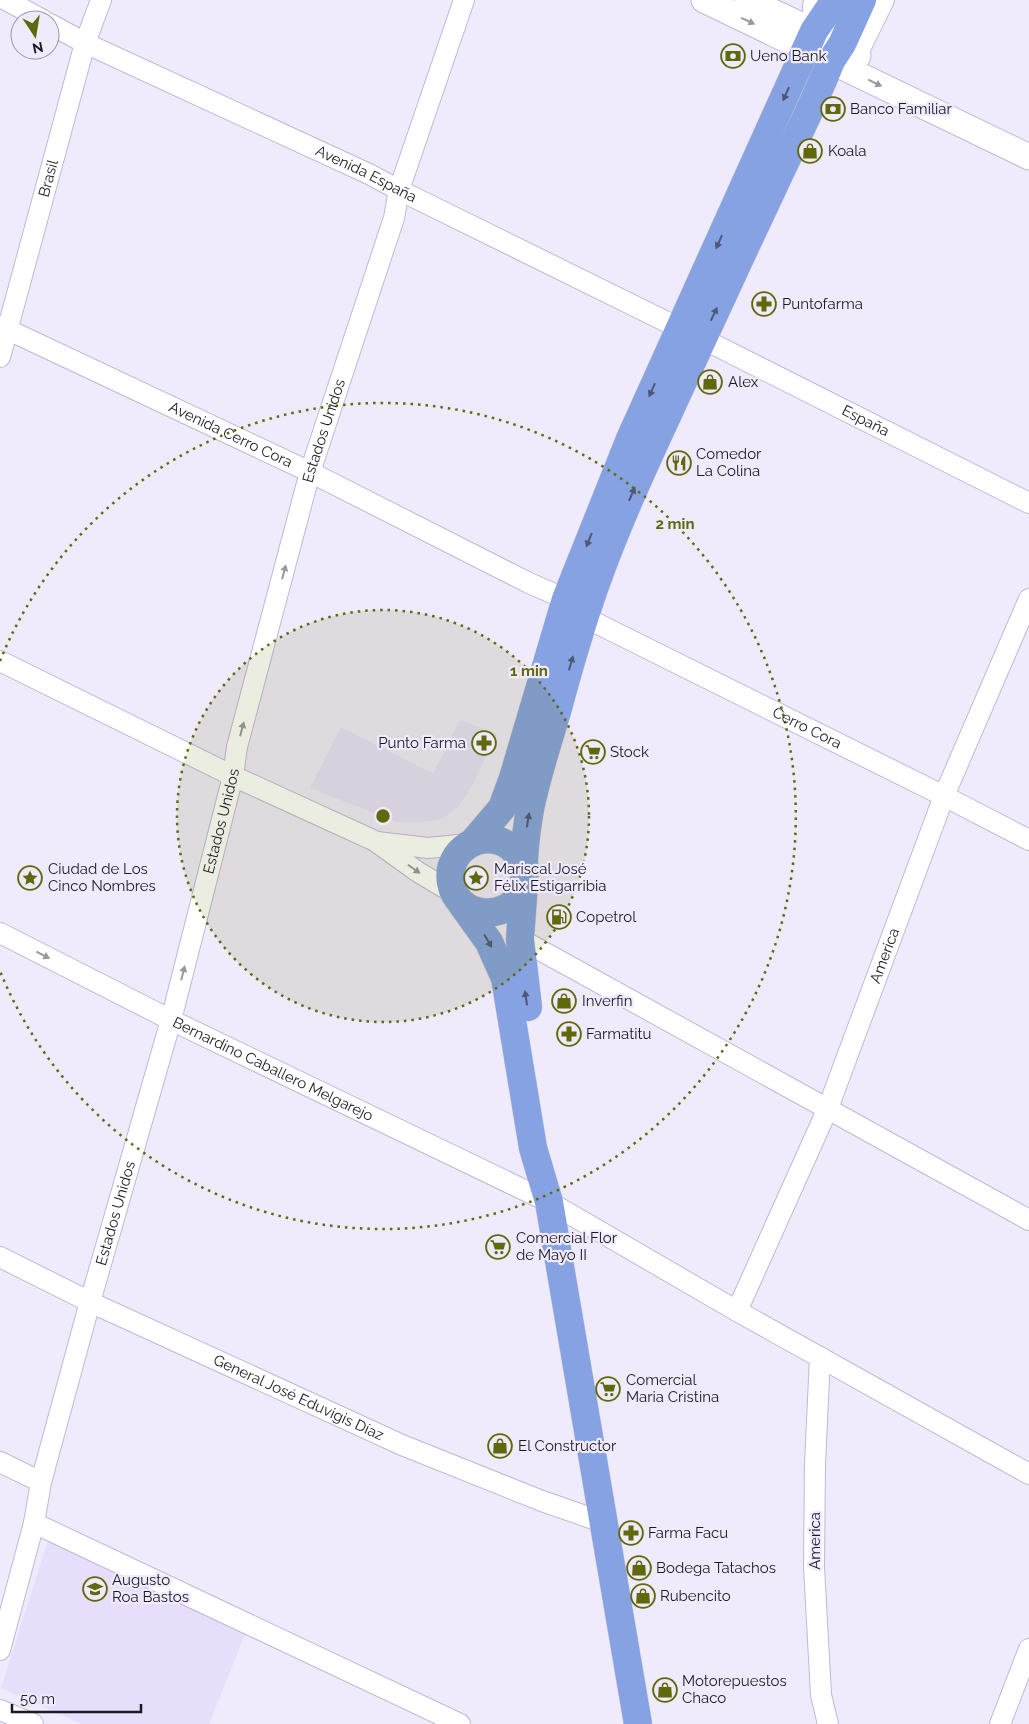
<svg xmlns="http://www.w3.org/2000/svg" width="1029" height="1724" viewBox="0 0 1029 1724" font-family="Raleway,sans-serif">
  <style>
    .built { fill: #e7defb }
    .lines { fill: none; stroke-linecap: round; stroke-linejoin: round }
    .minor-casing { stroke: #c1b8d5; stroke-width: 22 }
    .tertiary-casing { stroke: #c1b8d5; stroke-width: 27 }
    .trunk-casing { stroke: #d2d1d3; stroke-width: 29 }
    .minor { stroke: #fff; stroke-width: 20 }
    .tertiary { stroke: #fff; stroke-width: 25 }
    .trunk { stroke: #86a2e2; stroke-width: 28 }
    .oneway { fill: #99989c }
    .oneway2 { fill: #4c5779 }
    .ring { fill: none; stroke: #61680a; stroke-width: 2.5; stroke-dasharray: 2.5 5 }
    .labels { text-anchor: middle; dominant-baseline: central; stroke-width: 4.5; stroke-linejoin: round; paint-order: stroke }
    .poi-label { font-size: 15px; fill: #1d1923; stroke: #efeafc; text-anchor: start }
    .street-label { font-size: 15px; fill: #1d1923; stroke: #efeafc }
    .centre { fill: #61680a; stroke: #efeafc; stroke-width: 2.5 }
    .ring-label { font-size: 15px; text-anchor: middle; font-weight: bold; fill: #61680a; stroke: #efeafc; stroke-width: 4.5; stroke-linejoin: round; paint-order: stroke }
  </style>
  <rect width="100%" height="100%" fill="#efeafc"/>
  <path class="built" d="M460 720 497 734 471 787 459 806 442 819 423 822H397L310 788 341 727 433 774Z
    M49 1537 246 1632 209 1724H82L1 1688Z"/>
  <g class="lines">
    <g class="minor-casing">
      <g id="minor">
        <path d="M6 0 43 20"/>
        <path id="s1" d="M50 24 85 43 369 174 399 190 679 328"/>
        <path d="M814 31 813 5 815 0"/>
        <path d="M857 55 884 0"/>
        <path id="s2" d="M0 326 310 472 529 583 566 599"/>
        <path id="s3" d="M703 339 1029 503"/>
        <path id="s4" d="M0 357 85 43 101 0"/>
        <path id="s5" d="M584 617 944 796 1029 840"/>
        <path d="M0 661 233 776 375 841 418 872 455 894"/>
        <path d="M377 842 428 848 468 844"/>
        <path id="s6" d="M0 933 171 1020 549 1202 737 1311 1029 1474"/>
        <path d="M520 939 1029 1220"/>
        <path id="s7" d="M0 1257 90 1302 402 1445 542 1501 605 1523"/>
        <path id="s8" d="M737 1311 828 1108 944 796 1029 599"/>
        <path d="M820 1357 815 1464 814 1567 821 1695 828 1724"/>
        <path d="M0 1462 41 1482"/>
        <path d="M34 1523 460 1724"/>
        <path id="s9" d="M0 1650 34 1523 41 1482 90 1302 171 1020 233 776 237 747 310 472 394 218 399 190 464 0"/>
        <path d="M0 1710 33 1724"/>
        <path d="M1000 1724 1029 1649"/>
      </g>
    </g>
    <g class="tertiary-casing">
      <path id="tertiary" d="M704 0 1029 157
        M747 0 814 31 858 56"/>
    </g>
    <g class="trunk-casing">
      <path id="trunk" d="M474 841 502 808 513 778 566 599 630 439 814 31 835 0
        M524 868C520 860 517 851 509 846 482 827 445 851 451 883 457 918 507 923 521 892 526 882 524 870 524 859 525 842 527 826 530 809 537 775 548 742 558 708 569 667 581 626 595 586 619 518 650 453 680 388 712 318 745 247 778 177 796 139 815 101 831 61L842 44 862 0
        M524 883 520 939 528 1007
        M461 903 489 942 505 978 533 1148 549 1202 638 1724"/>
    </g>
    <use href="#minor" class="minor"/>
    <use href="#tertiary" class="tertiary"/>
    <use href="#trunk" class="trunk"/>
  </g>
  <defs><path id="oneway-solid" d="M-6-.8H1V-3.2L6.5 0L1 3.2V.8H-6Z" transform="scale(1.25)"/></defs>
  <g class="oneway">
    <use href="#oneway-solid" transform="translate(748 21) rotate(25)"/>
    <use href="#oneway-solid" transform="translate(875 83) rotate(26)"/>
    <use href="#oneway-solid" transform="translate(284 572) rotate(-75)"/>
    <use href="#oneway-solid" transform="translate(242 729) rotate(-75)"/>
    <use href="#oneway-solid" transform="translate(414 869) rotate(35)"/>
    <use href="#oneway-solid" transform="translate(43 955) rotate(27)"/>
    <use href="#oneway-solid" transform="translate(183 973) rotate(-76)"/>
  </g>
  <g class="oneway2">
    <use href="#oneway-solid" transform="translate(786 94) rotate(114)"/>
    <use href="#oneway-solid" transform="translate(719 242) rotate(114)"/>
    <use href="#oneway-solid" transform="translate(714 314) rotate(-65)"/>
    <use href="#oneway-solid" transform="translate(652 390) rotate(114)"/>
    <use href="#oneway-solid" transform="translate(632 494) rotate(-66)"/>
    <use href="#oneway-solid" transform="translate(589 540) rotate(112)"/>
    <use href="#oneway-solid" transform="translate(571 663) rotate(-74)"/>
    <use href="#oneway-solid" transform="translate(528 820) rotate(-81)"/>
    <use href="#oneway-solid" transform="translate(488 941) rotate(59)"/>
    <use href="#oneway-solid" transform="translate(526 998) rotate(-98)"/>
  </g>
  <circle cx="383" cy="816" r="206" fill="#61680a" fill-opacity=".12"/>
  <g class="ring">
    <circle cx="383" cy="816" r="206"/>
    <path d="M0 661A413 413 0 1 1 0 971"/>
  </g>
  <defs>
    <g id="bank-ring" transform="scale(1.25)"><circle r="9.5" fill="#efeafc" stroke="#61680a" stroke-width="1.5"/><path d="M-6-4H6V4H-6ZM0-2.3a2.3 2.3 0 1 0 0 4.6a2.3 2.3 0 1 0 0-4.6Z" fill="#61680a"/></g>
    <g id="shop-ring" transform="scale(1.25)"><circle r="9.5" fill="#efeafc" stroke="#61680a" stroke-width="1.5"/><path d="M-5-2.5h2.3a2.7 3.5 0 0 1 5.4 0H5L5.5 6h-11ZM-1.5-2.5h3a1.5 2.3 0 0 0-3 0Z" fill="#61680a"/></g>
    <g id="pharmacy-ring" transform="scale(1.25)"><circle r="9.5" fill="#efeafc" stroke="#61680a" stroke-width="1.5"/><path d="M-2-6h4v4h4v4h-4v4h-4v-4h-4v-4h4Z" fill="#61680a"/></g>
    <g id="restaurant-ring" transform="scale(1.25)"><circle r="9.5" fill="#efeafc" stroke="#61680a" stroke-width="1.5"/><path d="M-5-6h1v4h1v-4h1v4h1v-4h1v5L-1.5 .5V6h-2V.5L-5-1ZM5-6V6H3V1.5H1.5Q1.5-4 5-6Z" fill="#61680a"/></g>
    <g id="supermarket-ring" transform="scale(1.25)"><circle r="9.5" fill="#efeafc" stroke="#61680a" stroke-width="1.5"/><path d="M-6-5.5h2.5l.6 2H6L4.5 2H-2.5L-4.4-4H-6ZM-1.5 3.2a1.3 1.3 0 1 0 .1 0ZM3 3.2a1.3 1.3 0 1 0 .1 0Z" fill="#61680a"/></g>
    <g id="sight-ring" transform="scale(1.25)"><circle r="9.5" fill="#efeafc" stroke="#61680a" stroke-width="1.5"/><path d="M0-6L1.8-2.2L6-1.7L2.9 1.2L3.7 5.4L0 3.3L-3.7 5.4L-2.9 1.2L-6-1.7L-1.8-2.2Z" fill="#61680a"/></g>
    <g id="fuel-ring" transform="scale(1.25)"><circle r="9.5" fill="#efeafc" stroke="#61680a" stroke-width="1.5"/><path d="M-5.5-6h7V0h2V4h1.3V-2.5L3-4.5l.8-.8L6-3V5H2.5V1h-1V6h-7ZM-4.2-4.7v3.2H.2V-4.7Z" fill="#61680a"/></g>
    <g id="school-ring" transform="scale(1.25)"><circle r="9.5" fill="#efeafc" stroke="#61680a" stroke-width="1.5"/><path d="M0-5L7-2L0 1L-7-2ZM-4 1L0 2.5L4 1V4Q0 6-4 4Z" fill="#61680a"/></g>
  </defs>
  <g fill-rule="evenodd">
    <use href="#bank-ring" x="733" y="56"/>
    <use href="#bank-ring" x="833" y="109"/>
    <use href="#shop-ring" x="810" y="151"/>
    <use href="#pharmacy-ring" x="764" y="304"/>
    <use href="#shop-ring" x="710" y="382"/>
    <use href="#restaurant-ring" x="679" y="463"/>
    <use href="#pharmacy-ring" x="484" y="743"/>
    <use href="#supermarket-ring" x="593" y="752"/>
    <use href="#sight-ring" x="30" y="878"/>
    <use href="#sight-ring" x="476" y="878"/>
    <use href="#fuel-ring" x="559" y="917"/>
    <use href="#shop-ring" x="564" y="1001"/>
    <use href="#pharmacy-ring" x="569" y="1034"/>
    <use href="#supermarket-ring" x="498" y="1247"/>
    <use href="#supermarket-ring" x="608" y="1389"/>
    <use href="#shop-ring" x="500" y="1446"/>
    <use href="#pharmacy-ring" x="631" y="1533"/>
    <use href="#shop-ring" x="639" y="1568"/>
    <use href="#school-ring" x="95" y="1589"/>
    <use href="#shop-ring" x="643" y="1596"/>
    <use href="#shop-ring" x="665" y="1690"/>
  </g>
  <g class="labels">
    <g class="poi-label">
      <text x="750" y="56">Ueno Bank</text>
      <text x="850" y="109">Banco Familiar</text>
      <text x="828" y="151">Koala</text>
      <text x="782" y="304">Puntofarma</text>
      <text x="728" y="382">Alex</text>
      <text x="696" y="454">Comedor<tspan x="696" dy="17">La Colina</tspan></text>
      <text x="466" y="743" text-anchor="end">Punto Farma</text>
      <text x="610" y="752">Stock</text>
      <text x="48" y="869">Ciudad de Los<tspan x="48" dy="17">Cinco Nombres</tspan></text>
      <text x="494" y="869">Mariscal José<tspan x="494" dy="17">Félix Estigarribia</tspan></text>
      <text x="576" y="917">Copetrol</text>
      <text x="582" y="1001">Inverfin</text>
      <text x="586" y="1034">Farmatitu</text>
      <text x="516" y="1238">Comercial Flor<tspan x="516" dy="17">de Mayo II</tspan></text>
      <text x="626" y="1380">Comercial<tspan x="626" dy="17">Maria Cristina</tspan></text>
      <text x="518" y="1446">El Constructor</text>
      <text x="648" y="1533">Farma Facu</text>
      <text x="656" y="1568">Bodega Tatachos</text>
      <text x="112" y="1580">Augusto<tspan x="112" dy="17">Roa Bastos</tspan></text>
      <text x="660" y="1596">Rubencito</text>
      <text x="682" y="1681">Motorepuestos<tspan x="682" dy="17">Chaco</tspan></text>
    </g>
    <g class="street-label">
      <text stroke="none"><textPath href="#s1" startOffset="350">Avenida España</textPath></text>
      <text stroke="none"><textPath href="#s4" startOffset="185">Brasil</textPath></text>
      <text stroke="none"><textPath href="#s3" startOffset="182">España</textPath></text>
      <text stroke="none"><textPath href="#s9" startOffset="1262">Estados Unidos</textPath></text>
      <text stroke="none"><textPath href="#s2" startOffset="255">Avenida Cerro Cora</textPath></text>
      <text stroke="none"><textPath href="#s5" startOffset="249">Cerro Cora</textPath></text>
      <text stroke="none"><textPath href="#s9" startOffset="858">Estados Unidos</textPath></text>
      <text stroke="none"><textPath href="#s8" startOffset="385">America</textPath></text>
      <text stroke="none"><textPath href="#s6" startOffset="305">Bernardino Caballero Melgarejo</textPath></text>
      <text stroke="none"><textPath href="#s9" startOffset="452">Estados Unidos</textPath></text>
      <text stroke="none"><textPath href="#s7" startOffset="330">General José Eduvigis Díaz</textPath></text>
      <text transform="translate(815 1541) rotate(-90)">America</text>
    </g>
  </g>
  <circle cx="383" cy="816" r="8" class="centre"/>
  <g class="ring-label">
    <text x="675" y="529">2 min</text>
    <text x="529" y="676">1 min</text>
  </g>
  <g transform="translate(35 35) rotate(168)"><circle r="24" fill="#efeafc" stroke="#9b96a5"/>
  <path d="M0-4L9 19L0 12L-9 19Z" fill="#61680a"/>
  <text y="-8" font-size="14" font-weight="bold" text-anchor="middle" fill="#1d1923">N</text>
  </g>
  <path d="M12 1704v8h129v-8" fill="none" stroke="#1d1923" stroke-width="2.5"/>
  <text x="20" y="1704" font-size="15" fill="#1d1923" stroke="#efeafc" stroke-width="4" paint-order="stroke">50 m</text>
</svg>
